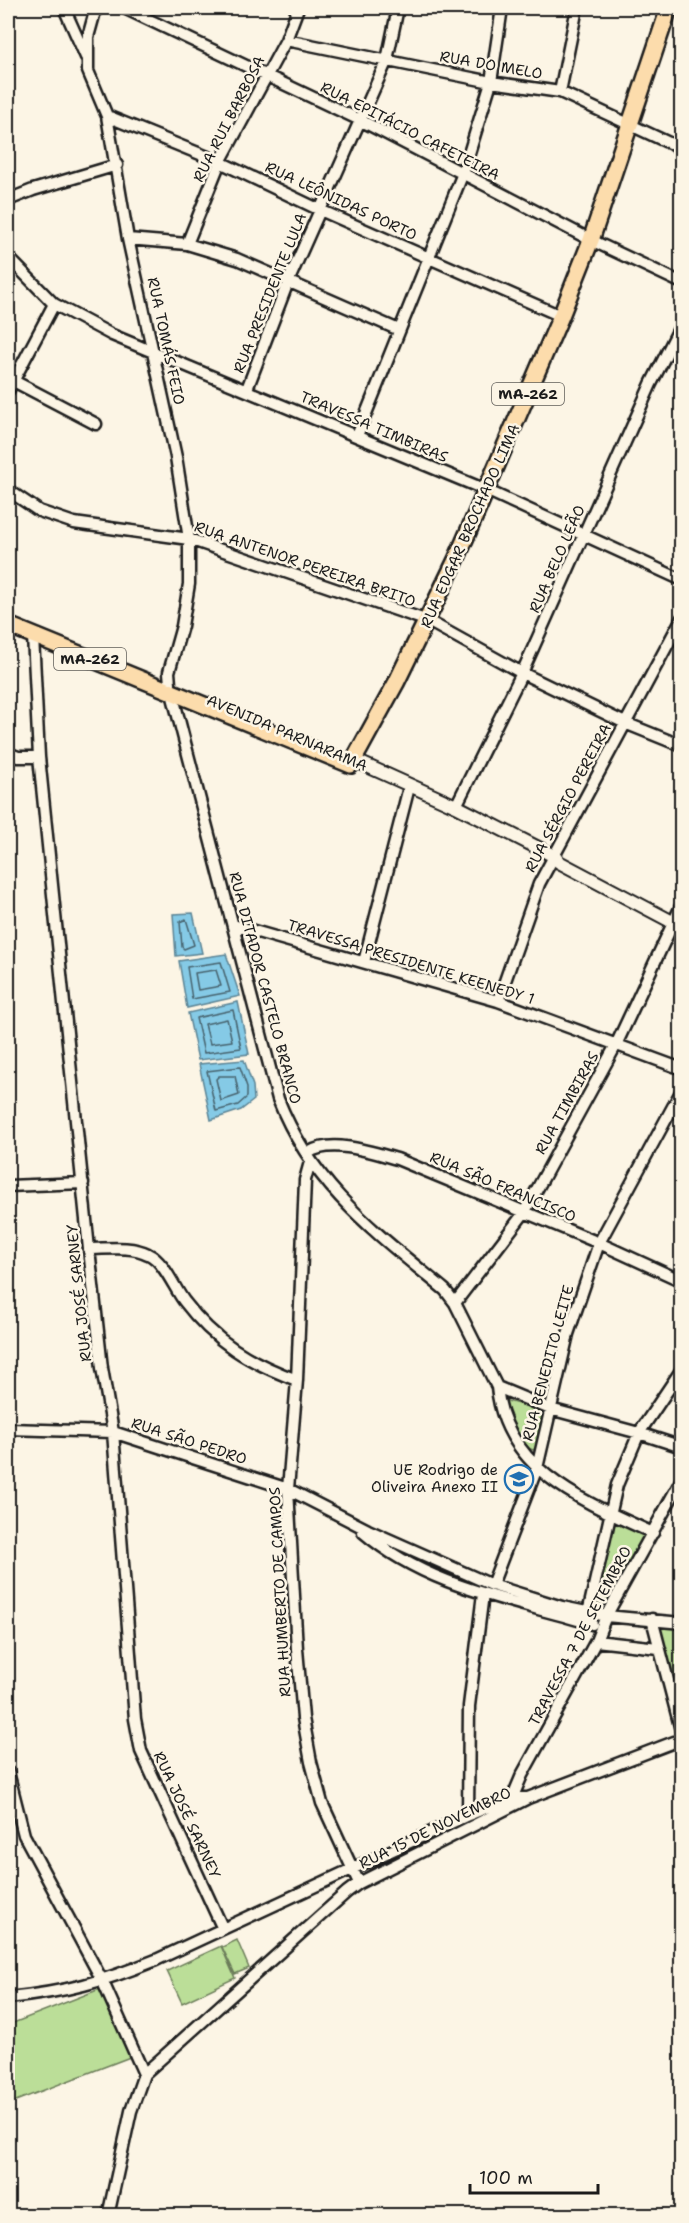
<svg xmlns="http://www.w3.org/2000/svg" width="689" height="2223" viewBox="0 0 689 2223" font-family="'Shantell Sans',sans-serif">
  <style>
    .green { fill: #bbde98; stroke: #6c7d5a; stroke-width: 1.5 }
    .water { fill: #85cae6; stroke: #5b8495; stroke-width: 1.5 }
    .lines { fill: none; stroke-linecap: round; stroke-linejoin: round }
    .shore { stroke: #46626d; stroke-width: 1.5 }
    .minor-casing { stroke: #1c1c1c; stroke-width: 15 }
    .tertiary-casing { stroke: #1c1c1c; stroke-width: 16 }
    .primary-casing { stroke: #1c1c1c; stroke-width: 20 }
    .minor { stroke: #fcf5e5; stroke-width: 10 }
    .tertiary { stroke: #fcf5e5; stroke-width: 12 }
    .primary { stroke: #fcdcac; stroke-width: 15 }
    .labels { text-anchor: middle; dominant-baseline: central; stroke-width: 5; stroke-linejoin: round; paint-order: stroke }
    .shield { fill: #fcf5e5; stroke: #5f5d58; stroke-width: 1.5 }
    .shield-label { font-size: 14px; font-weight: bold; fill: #1c1c1c }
    .street-label { font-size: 15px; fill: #1c1c1c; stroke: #fcf5e5 }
    .poi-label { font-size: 15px; fill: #1c1c1c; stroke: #fcf5e5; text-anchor: end }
  </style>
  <rect width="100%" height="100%" fill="#fcf5e5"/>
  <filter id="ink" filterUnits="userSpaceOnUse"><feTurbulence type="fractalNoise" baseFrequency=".0167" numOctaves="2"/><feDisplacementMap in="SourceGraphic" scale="12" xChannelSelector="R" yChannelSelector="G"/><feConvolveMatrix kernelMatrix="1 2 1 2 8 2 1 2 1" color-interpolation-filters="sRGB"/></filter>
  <g filter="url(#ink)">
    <path class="green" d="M504 1400 540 1410 542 1414 537 1447 533 1450C512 1443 509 1419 504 1400Z
      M617 1521 647 1532 607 1605 596 1601 613 1522Z
      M666 1626 681 1628V1719L658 1630Z
      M237 1940 249 1968 235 1974 222 1947Z
      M221 1946 235 1978 182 2003 167 1971Z
      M100 1989 130 2057 8 2104V2025Z"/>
    <path class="water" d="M193 913 202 953 176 956 173 914Z
      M226 954 240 996 187 1008 179 961Z
      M238 1002 249 1054 198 1060 188 1013Z
      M244 1060 253 1086 254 1100 241 1110 211 1120 199 1064Z"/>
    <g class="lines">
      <path class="shore" d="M186 919 194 945 184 949 182 947 180 922Z
        M221 962 230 992 192 999 187 967Z
        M216 970 221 986 198 990 195 973Z
        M233 1010 241 1048 204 1053 196 1018Z
        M227 1019 232 1041 210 1044 205 1024Z
        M240 1067 247 1087V1097L238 1105 216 1111 207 1071Z
        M219 1076H235L239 1095 221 1101 216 1079Z"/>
      <g class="minor-casing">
        <path id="minor" d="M64 8 86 57
          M96 8 88 37V71L107 116 128 239 176 457 189 539V584L182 626 169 672 170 684
          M124 8 360 120 591 240 682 283
          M286 40 491 82 560 92 682 149
          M560 92 577 8
          M107 116 220 162 320 210 561 316
          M8 200 33 190 117 165
          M128 239 187 244 237 259 399 330
          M187 244 220 162 286 40 298 8
          M8 257 54 304 112 335 486 490 682 580
          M8 378 96 424
          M247 389 288 282 387 60 398 8
          M8 391 54 304
          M357 436 463 173 491 82 502 8
          M8 490 39 511 74 523 189 539 428 621 522 673 625 723 682 746
          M33 636 39 757 89 1249 102 1368 113 1432 135 1719 141 1751 223 1929
          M172 693 278 1099C313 1187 374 1231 445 1290L455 1303 497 1387C505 1471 585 1502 653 1533
          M8 753 18 757H39
          M456 806 522 673 651 384 682 323
          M233 925 498 1001 682 1069
          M364 962 408 791
          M498 1001 539 884 682 618
          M308 1153C331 1138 372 1152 397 1159L599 1243 682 1281
          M310 1162 305 1180 297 1380 288 1489 297 1649 303 1718 311 1762 322 1803 359 1883
          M8 1186 83 1183
          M89 1249C107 1249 131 1245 148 1254 164 1261 174 1288 184 1301 215 1342 250 1363 297 1380
          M455 1303 524 1213 616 1045 682 904
          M497 1387 550 1409 639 1433 682 1447
          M8 1429 113 1432 288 1489 368 1530 492 1585 562 1607 606 1616 682 1623
          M363 1532C428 1588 513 1600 592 1624
          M492 1585 537 1468 568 1334 599 1243 682 1090
          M652 1619 682 1734
          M586 1622 617 1485 639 1433 682 1369
          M596 1641 658 1648
          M8 1772 24 1835 103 1982 144 2074
          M511 1801 522 1775 596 1641 606 1616 682 1479
          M468 1815 469 1706 483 1594
          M8 1998C66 1992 102 1982 156 1960L468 1815 510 1798H527
          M108 2216 131 2111 144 2074 347 1892 359 1883 528 1798 682 1739"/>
      </g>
      <g class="tertiary-casing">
        <path id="tertiary" d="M354 760 456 806 554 856 559 862 682 927"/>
      </g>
      <g class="primary-casing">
        <path id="primary" d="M8 625 351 765 396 683 456 560 561 316 591 240 669 8"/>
      </g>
      <use href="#minor" class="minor"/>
      <use href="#tertiary" class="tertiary"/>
      <use href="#primary" class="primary"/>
    </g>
  </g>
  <defs>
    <g id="school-ring" transform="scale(1.5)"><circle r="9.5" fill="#fcf5e5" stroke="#1f6fb2" stroke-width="1.5"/><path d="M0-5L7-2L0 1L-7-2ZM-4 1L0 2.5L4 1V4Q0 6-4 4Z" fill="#1f6fb2"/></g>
  </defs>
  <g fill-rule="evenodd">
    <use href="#school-ring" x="519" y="1479"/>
  </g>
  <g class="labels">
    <g class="shield">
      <rect x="492" y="383" width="72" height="22" rx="4.5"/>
      <rect x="54" y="648" width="72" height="22" rx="4.5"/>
    </g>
    <g class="shield-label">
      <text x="528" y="394">MA-262</text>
      <text x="90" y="659">MA-262</text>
    </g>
    <g class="street-label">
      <text transform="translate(491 65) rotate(10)">RUA DO MELO</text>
      <text transform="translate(229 119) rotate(-63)">RUA RUI BARBOSA</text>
      <text transform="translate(410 131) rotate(27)">RUA EPITÁCIO CAFETEIRA</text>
      <text transform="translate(341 201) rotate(25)">RUA LEÔNIDAS PORTO</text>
      <text transform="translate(270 293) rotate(-68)">RUA PRESIDENTE LULA</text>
      <text transform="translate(166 341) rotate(78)">RUA TOMÁS FEIO</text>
      <text transform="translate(374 427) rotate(23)">TRAVESSA TIMBIRAS</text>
      <text transform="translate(470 526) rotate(-66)">RUA EDGAR BROCHADO LIMA</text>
      <text transform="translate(557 559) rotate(-66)">RUA BELO LEÃO</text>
      <text transform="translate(305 564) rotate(19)">RUA ANTENOR PEREIRA BRITO</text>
      <text transform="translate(287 733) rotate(23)">AVENIDA PARNARAMA</text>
      <text transform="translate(568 798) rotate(-62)">RUA SÉRGIO PEREIRA</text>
      <text transform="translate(411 962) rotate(17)">TRAVESSA PRESIDENTE KEENEDY 1</text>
      <text transform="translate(265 988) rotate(75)">RUA DITADOR CASTELO BRANCO</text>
      <text transform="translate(567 1103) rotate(-61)">RUA TIMBIRAS</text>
      <text transform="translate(503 1187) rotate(23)">RUA SÃO FRANCISCO</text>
      <text transform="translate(79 1293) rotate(-96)">RUA JOSÉ SARNEY</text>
      <text transform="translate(548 1363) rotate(-75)">RUA BENEDITO LEITE</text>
      <text transform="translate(189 1441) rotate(18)">RUA SÃO PEDRO</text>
      <text transform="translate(280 1592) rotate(-93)">RUA HUMBERTO DE CAMPOS</text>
      <text transform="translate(580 1636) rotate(-62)">TRAVESSA 7 DE SETEMBRO</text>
      <text transform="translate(187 1815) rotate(65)">RUA JOSÉ SARNEY</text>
      <text transform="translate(435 1828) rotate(-26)">RUA 15 DE NOVEMBRO</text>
    </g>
    <g class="poi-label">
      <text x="498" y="1470">UE Rodrigo de<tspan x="498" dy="17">Oliveira Anexo II</tspan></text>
    </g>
  </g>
  <rect width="689" height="2223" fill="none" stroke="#fcf5e5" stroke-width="30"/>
  <rect x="15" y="15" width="659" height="2193" fill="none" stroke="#1c1c1c" stroke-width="2" filter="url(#ink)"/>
  <path d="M470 2184v9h128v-9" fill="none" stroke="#1c1c1c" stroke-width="3"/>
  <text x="479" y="2184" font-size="18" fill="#1c1c1c" stroke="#fcf5e5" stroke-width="4.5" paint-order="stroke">100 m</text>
</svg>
